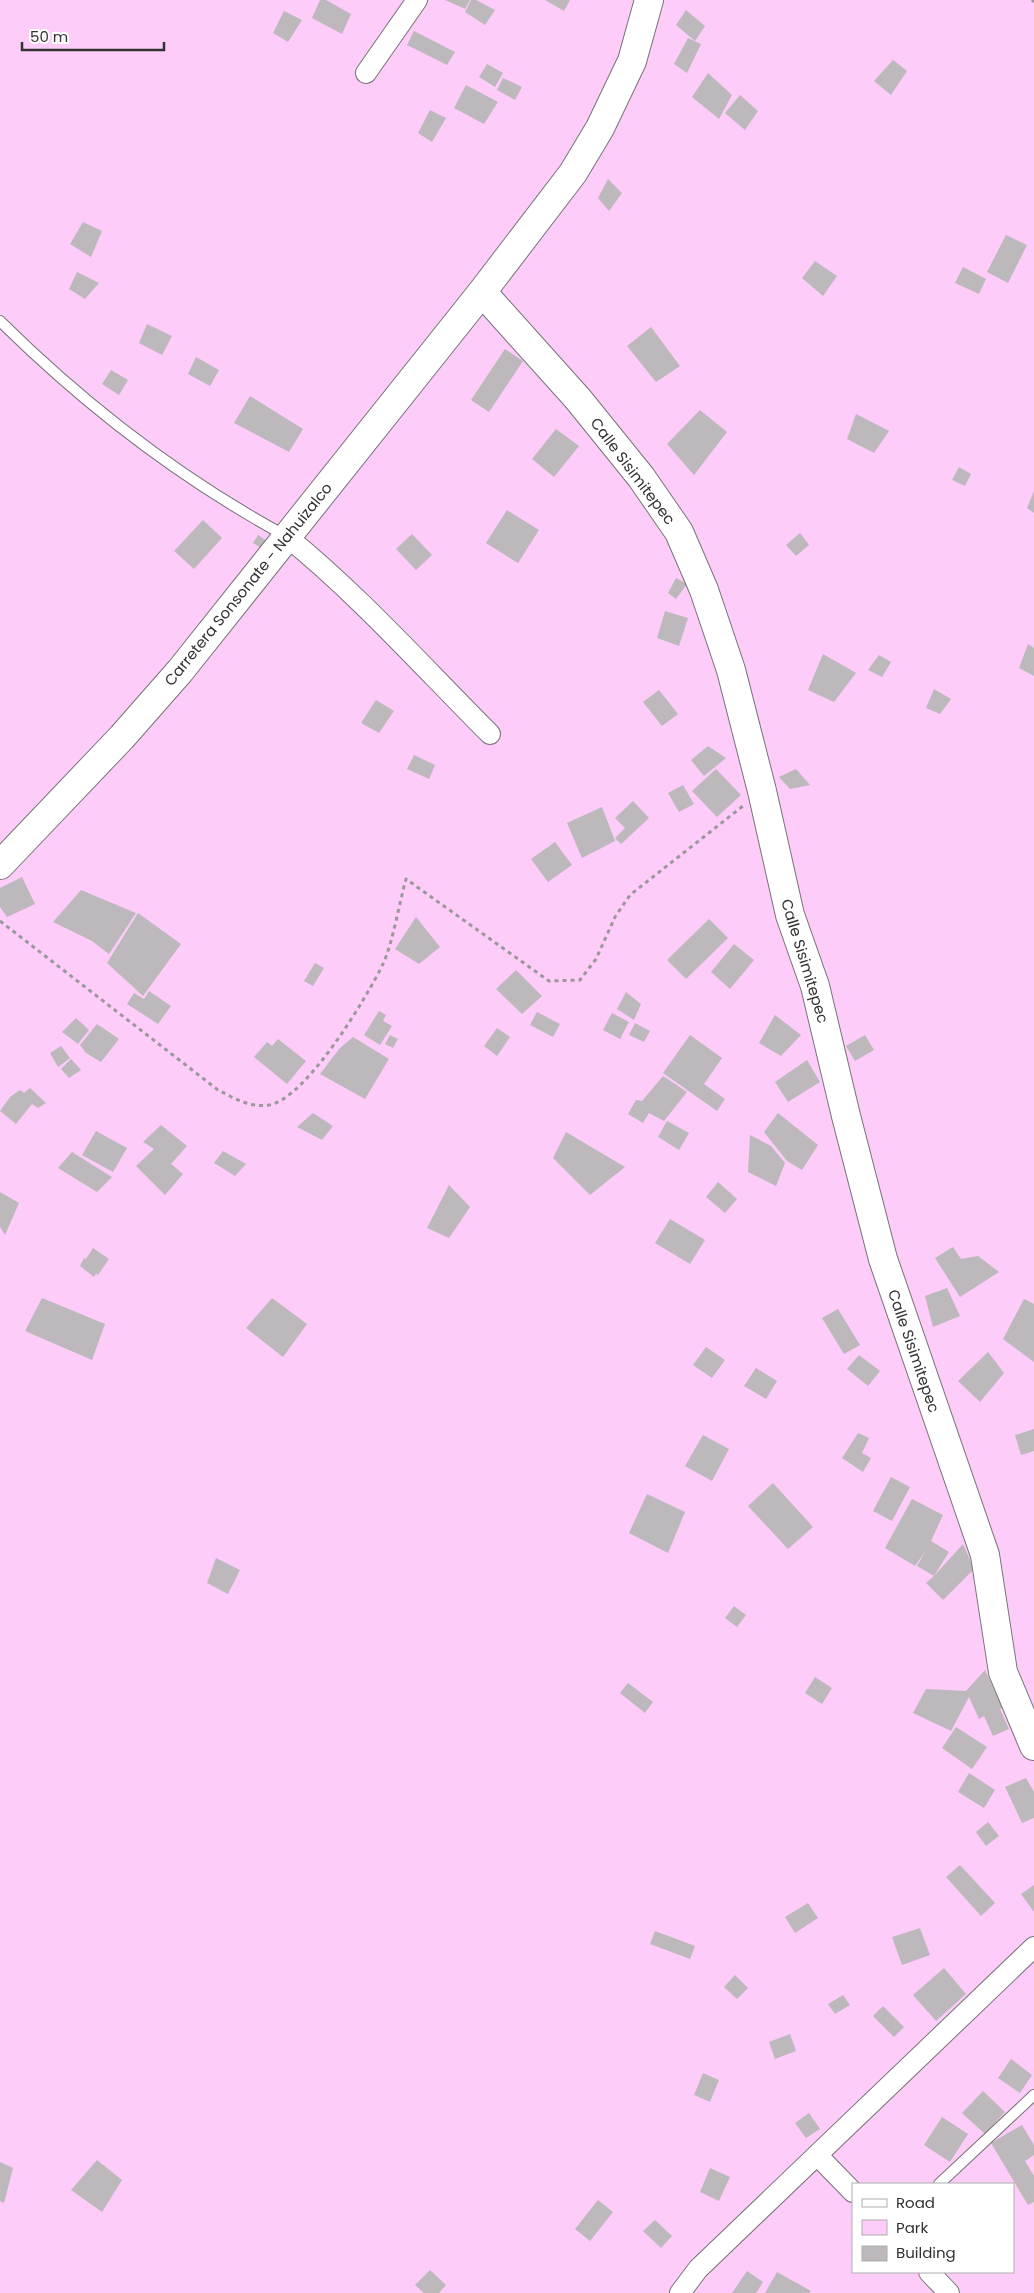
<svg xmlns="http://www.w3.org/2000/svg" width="1034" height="2293" viewBox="0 0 1034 2293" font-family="Poppins,sans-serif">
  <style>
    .green { fill: #fdccf9; fill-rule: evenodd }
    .building { fill: #bcb8bc }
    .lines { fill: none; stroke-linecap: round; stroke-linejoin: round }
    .lane-casing { stroke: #777377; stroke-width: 12 }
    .street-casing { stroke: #777377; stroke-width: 22 }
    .secondary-casing { stroke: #777377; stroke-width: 30 }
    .path { stroke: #9b989b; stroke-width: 3; stroke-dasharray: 4 4; stroke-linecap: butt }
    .lane { stroke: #fff; stroke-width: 10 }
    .street { stroke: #fff; stroke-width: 20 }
    .secondary { stroke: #fff; stroke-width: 28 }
    .labels { text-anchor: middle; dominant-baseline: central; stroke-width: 4.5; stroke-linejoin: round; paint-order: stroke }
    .street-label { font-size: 15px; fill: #333132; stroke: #fff }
  </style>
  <rect width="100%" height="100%" fill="#f7f2f7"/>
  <path class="green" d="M0 0H1034V2293H0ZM853 2184H1013V2272H853Z"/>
  <path class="building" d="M320 0H326L351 14 342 34 312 18Z
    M445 0H470L465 9Z
    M471 0H476L495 10 485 25 465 12Z
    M545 0H570L564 11Z
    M686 10 705 26 695 41 676 25Z
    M284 11 302 20 288 42 273 33Z
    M414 31 455 52 447 65 407 45Z
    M688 38 701 44 687 73 674 64Z
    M893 60 907 71 891 95 874 81Z
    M487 64 503 73 495 87 479 77Z
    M708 73 732 95 719 119 692 97Z
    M503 78 522 87 515 100 497 90Z
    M466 85 498 102 484 124 454 108Z
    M740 95 758 111 745 130 725 113Z
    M430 110 446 118 432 142 418 133Z
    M608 179 622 193 609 211 598 198Z
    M83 222 102 231 91 257 70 244Z
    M1006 235 1027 245 1008 283 987 272Z
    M815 261 837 276 823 296 802 278Z
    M963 267 986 279 979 294 955 283Z
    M77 272 99 283 85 299 69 289Z
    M147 324 172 336 162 355 139 343Z
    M651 327 680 366 656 382 627 346Z
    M505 349 523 361 489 412 471 400Z
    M196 357 219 370 210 386 188 374Z
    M111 370 128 380 119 395 102 384Z
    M250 396 303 429 289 452 234 423Z
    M700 410 727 432 694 475 667 444Z
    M856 414 889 431 874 453 847 439Z
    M556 429 579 446 554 477 532 459Z
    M959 467 971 474 965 486 952 480Z
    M1034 491V513L1027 508Z
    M507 510 539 530 518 563 486 543Z
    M203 520 222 538 194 569 174 551Z
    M800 533 809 545 796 556 786 545Z
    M412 534 432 555 416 570 396 549Z
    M258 535 267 541 263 549 253 543Z
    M676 578 687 584 676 599 668 593Z
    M665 611 688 618 679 646 657 638Z
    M1028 644 1034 648V676L1019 668Z
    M823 654 856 673 834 702 808 690Z
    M879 655 891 662 882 677 868 670Z
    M934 689 951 699 940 714 926 708Z
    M659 690 678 714 662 726 643 702Z
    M376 700 394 711 379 733 361 723Z
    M708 746 726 758 704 776 691 760Z
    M414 755 435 765 429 779 407 769Z
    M716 769 741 795 717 817 692 791Z
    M796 769 810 785 790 789 779 777Z
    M683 785 694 804 679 812 668 793Z
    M633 801 649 818 621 844 615 838 625 828 615 818Z
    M602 807 615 841 582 858 567 823Z
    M555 842 572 865 548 882 531 859Z
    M22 877 35 904 7 917 0 907V888Z
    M81 890 136 913 109 954 92 941 53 922Z
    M138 913 181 944 143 996 107 963Z
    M416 917 440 947 419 964 395 949Z
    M709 919 728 938 686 979 667 960Z
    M734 944 754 960 730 989 711 972Z
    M315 963 324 968 313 986 304 981Z
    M516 970 542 996 522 1014 496 989Z
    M149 991 171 1006 158 1024 127 1004 134 993 144 999Z
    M626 992 641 1004 634 1020 617 1009Z
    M379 1011 386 1015 383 1021 392 1026 380 1045 364 1035Z
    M537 1012 560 1024 553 1037 530 1025Z
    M612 1013 629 1022 620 1039 603 1030Z
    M775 1015 801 1035 781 1056 759 1043Z
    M76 1018 89 1030 78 1044 62 1032Z
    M635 1023 650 1031 644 1042 629 1035Z
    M97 1024 119 1039 101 1062 86 1053 80 1045Z
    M497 1028 510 1037 497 1056 484 1046Z
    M390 1035 398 1039 393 1048 385 1044Z
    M690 1035 722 1058 704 1084 725 1099 717 1111 663 1073Z
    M865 1035 874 1050 855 1061 846 1046Z
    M353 1037 389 1059 365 1099 320 1074 340 1048Z
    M278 1039 306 1061 287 1084 254 1057 267 1042 272 1046Z
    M61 1046 70 1058 58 1067 50 1053Z
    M71 1059 81 1070 69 1078 61 1069Z
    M807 1060 820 1082 788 1102 775 1082Z
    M663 1076 687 1092 664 1121 649 1113 643 1123 628 1114 636 1100 642 1101Z
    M30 1088 46 1103 38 1108 32 1104 16 1124 0 1111 10 1097 20 1090 24 1093Z
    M313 1113 333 1126 322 1140 297 1127Z
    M778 1113 818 1145 802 1170 787 1161 764 1132Z
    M667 1121 689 1133 679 1150 658 1137Z
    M161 1125 187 1146 171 1164 183 1174 165 1195 136 1166 154 1149 143 1142Z
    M96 1131 127 1148 113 1172 82 1155Z
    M566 1132 625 1167 590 1195 553 1158Z
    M750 1135 771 1146 785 1163 776 1186 748 1172Z
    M223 1151 246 1164 235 1176 214 1163Z
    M72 1152 112 1177 97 1192 58 1168Z
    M718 1182 737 1199 725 1213 706 1197Z
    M449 1185 470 1207 449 1238 427 1228Z
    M0 1192 19 1203 5 1235 0 1227Z
    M670 1219 705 1240 690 1264 655 1243Z
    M953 1247 961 1259 978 1256 999 1272 960 1297 935 1258Z
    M93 1248 109 1259 98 1275 96 1273 94 1277 80 1266 84 1258 86 1259Z
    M947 1288 960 1316 933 1327 925 1296Z
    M42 1298 105 1324 92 1360 25 1331Z
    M272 1298 307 1324 283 1357 246 1328Z
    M1024 1299 1034 1304V1362L1003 1339Z
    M838 1309 860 1345 844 1354 822 1318Z
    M706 1347 725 1360 712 1378 693 1365Z
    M988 1352 1004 1373 980 1402 958 1381Z
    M859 1355 880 1371 868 1386 847 1369Z
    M756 1368 777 1381 766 1399 744 1386Z
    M1034 1429V1451L1021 1455 1015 1435Z
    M858 1433 869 1438 862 1453 871 1458 863 1472 842 1458Z
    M703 1435 729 1449 712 1481 685 1466Z
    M891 1477 910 1487 892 1521 873 1511Z
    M773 1483 813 1527 788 1549 748 1506Z
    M647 1494 685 1512 668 1553 629 1533Z
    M912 1499 943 1515 931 1541 949 1552 934 1576 963 1544 974 1569 943 1600 926 1583 934 1576 917 1566 926 1550 915 1566 885 1548Z
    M216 1558 240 1570 228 1594 207 1583Z
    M734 1606 746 1615 737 1627 725 1618Z
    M985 1670 1003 1708 1000 1709 1009 1729 993 1736 984 1716 979 1719 969 1697 951 1731 913 1713 926 1689 966 1691Z
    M815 1677 832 1688 822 1704 805 1693Z
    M628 1683 653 1702 645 1713 620 1693Z
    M956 1727 987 1747 972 1769 942 1748Z
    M969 1773 995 1790 984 1808 958 1792Z
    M1026 1778 1034 1792V1818L1022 1823 1005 1787Z
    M988 1822 999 1836 986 1846 976 1832Z
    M960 1865 995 1903 981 1916 946 1877Z
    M1034 1885V1912L1021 1894Z
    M808 1903 818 1918 795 1933 785 1917Z
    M920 1928 930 1955 902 1965 892 1937Z
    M655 1931 695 1946 690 1959 650 1944Z
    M944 1968 966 1994 936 2021 913 1995Z
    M735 1975 748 1988 737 1999 724 1987Z
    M843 1995 850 2005 835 2014 828 2004Z
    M883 2006 904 2027 894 2037 873 2016Z
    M790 2034 796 2051 775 2059 769 2042Z
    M1011 2059 1032 2075 1020 2093 998 2078Z
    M703 2073 719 2080 710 2102 694 2095Z
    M983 2091 1005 2112 985 2134 962 2113Z
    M809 2113 820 2129 806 2138 795 2123Z
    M942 2117 968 2134 950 2162 924 2145Z
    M1022 2125 1034 2145V2155L1025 2161 1034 2176V2202L1028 2205 991 2143Z
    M97 2160 122 2180 102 2212 71 2190Z
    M0 2162 13 2168 4 2203 0 2201Z
    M710 2168 730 2177 719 2201 700 2192Z
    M598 2200 613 2212 590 2241 575 2229Z
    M655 2220 672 2236 661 2248 643 2231Z
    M430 2270 446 2285 439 2293H424L415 2285Z
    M747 2271 763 2282 756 2293H732Z
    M777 2272 811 2291 809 2293H765Z"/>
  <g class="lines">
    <g class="lane-casing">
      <path id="lane" d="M0 321C85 405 181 479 286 536
        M939 2184 1034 2095"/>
    </g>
    <g class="street-casing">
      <path id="street" d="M366 73 417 0
        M286 536C359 595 423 667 490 734
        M817 2155 853 2192
        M929 2272 949 2293
        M680 2293 698 2269 1034 1947"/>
    </g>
    <g class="secondary-casing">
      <path id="secondary" d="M482 292 578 399 641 477 679 532 704 590 731 670 762 791 790 915 815 986 846 1116 883 1259 985 1555 1003 1672 1034 1746
        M0 865 122 737 180 671 482 292 573 173 600 128 632 61 649 0"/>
    </g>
    <path class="path" d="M1032 0 1034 2
      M0 921 218 1090C234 1098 250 1108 269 1105 306 1099 367 997 383 964 393 942 399 904 406 879L549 981 580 980 596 959 615 917 630 895 743 806"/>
    <use href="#lane" class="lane"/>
    <use href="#street" class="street"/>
    <use href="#secondary" class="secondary"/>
  </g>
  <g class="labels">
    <g class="street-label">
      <text transform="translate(633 471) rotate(53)">Calle Sisimitepec</text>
      <text transform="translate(248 584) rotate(-51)">Carretera Sonsonate - Nahuizalco</text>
      <text transform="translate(805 961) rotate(73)">Calle Sisimitepec</text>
      <text transform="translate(914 1351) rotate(71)">Calle Sisimitepec</text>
    </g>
  </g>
  <rect x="852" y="2183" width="162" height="90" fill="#ffffff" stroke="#adadad"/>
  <rect x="862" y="2199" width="25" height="8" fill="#ffffff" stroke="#adadad"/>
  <text x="896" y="2208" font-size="15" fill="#333132">Road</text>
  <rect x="862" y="2220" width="25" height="15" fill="#fdccf9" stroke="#adadad"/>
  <text x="896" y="2233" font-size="15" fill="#333132">Park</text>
  <rect x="862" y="2246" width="25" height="15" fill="#bcb8bc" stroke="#adadad"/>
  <text x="896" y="2258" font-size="15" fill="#333132">Building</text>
  <path d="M22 42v8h142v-8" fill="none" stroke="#333132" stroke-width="2.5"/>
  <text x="30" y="42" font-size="15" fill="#333132" stroke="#ffffff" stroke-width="4" paint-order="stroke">50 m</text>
</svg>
